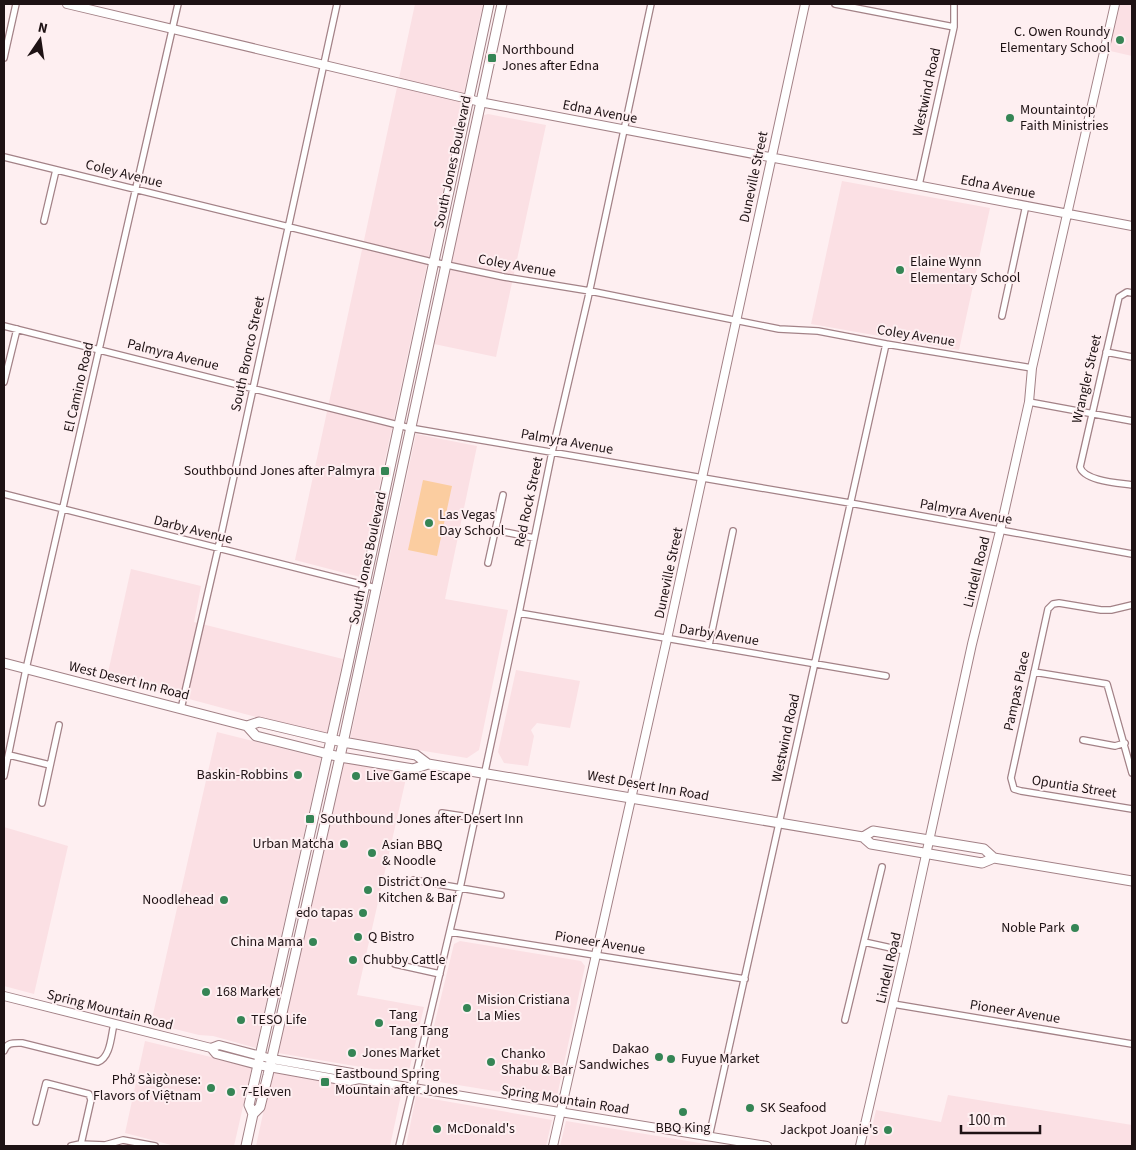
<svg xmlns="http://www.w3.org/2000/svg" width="1136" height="1150" viewBox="0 0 1136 1150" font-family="'Source Sans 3',sans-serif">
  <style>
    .built { fill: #fbe0e4 }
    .grass { fill: #fbcda0 }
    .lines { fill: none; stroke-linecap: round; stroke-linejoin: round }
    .street-casing { stroke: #a38287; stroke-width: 8 }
    .secondary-casing { stroke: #a38287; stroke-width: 10 }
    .primary-casing { stroke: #a38287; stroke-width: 11 }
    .street { stroke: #fff; stroke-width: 5.5 }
    .secondary { stroke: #fff; stroke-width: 8 }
    .primary { stroke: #fff; stroke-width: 9 }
    .poi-dot { fill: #358555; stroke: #feeff1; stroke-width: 2 }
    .labels { text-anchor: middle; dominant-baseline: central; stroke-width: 4; stroke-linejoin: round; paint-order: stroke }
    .poi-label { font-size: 14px; fill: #1e1214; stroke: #feeff1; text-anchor: start }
    .street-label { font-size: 14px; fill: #1e1214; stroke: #feeff1 }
  </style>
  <rect width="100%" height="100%" fill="#feeff1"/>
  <path class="built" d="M415 4H483L360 577 295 560Z
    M1115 4H1132V56L1106 50Z
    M488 114 546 125 496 357 434 344 482 119 484 115Z
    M842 181 990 208 959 350 811 324Z
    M416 434 477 446 445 599 508 610 479 750 467 758 350 739Z
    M131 569 201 586 194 622 343 659 327 736 107 677Z
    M516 670 580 681 570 728 537 723 531 730 534 736 528 766 504 763 498 752Z
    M217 732 321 758 256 1048 213 1036 199 1035 151 1023Z
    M344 762 407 774 357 995 424 1007 408 1075 278 1053Z
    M4 827 68 846 34 994 4 986Z
    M460 941 581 961 585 966 556 1101 421 1079 454 944Z
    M145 1041 252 1067 234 1146H175L125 1133Z
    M272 1072 401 1095 390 1146H256Z
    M948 1095 1132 1125V1146H868L876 1110 941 1122Z
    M416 1096 552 1120 546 1146H406Z
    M566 1121 718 1146H560Z"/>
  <path class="grass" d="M423 480 452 486 437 556 408 550Z"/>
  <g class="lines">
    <g class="street-casing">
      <path id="street" d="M835 4 954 27
        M4 58 16 4
        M4 157 428 261 504 277 590 291 779 329 818 331 886 344 1032 368
        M919 185 954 27V4
        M44 221 56 170
        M1132 293 1127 292 1119 297 1080 467C1084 481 1119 483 1132 485
        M1002 316 1026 205
        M4 326 410 428 850 503 1132 554
        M1106 352 1132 357
        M4 382 17 329
        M1029 402 1132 421
        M4 494 376 588
        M495 530 534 538
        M488 563 503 495
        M1132 605 1111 610H1101L1059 603 1053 604 1048 609 1011 778 1014 789 1021 791 1132 809
        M519 613 886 676
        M709 645 733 531
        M1034 672 1107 684 1132 773
        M181 709 218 549 337 4
        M1083 740 1115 746 1125 743
        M9 755 50 765
        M4 776 26 669 178 4
        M42 803 59 725
        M442 813 475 818
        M414 880 501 895
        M450 932 745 979
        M864 942 905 951
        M395 964 440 974
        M893 1004 1132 1044
        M845 1020 882 867
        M4 1051C7 1042 13 1043 22 1043L98 1062C111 1057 111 1035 114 1024
        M36 1122 46 1083 89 1094 91 1100 81 1144
        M709 1137 886 344
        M71 1146 80 1144 105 1145 123 1140 155 1146
        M399 1146 460 888 519 613 552 452 588 298 651 4"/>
    </g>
    <g class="secondary-casing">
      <path id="secondary" d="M67 4 485 103 1132 226
        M4 996 211 1048 219 1045 272 1059 352 1073 359 1079
        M211 1048 216 1054 258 1065 341 1080 350 1081 359 1079 767 1146
        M553 1146 667 639 805 4
        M860 1146 905 951 972 644 1000 531 1029 402 1032 368 1115 4"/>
    </g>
    <g class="primary-casing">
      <path id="primary" d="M4 663 247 726 256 736 340 757 413 769 428 764
        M247 726 259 722 343 742 416 755 428 764 863 837 871 844 982 863 994 858
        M863 837 873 831 929 840 984 849 994 858 1132 881
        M253 1114 249 1105 346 673 489 4
        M246 1146 253 1114 260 1107 268 1075 340 757 502 4"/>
    </g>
    <use href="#street" class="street"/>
    <use href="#secondary" class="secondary"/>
    <use href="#primary" class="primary"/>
  </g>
  <g class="poi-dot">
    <circle cx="1120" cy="40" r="5"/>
    <rect x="487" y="53" width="10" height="10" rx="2.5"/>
    <circle cx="1010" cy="118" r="5"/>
    <circle cx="900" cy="270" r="5"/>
    <rect x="380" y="466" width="10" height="10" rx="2.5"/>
    <circle cx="429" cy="523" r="5"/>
    <circle cx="298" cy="775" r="5"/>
    <circle cx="356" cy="776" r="5"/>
    <rect x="305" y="814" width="10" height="10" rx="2.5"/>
    <circle cx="344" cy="844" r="5"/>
    <circle cx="372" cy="853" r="5"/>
    <circle cx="368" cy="890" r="5"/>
    <circle cx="224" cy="900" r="5"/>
    <circle cx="363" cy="913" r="5"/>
    <circle cx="1075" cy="928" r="5"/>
    <circle cx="358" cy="937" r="5"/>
    <circle cx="313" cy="942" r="5"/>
    <circle cx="353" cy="960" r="5"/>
    <circle cx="206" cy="992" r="5"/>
    <circle cx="467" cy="1008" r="5"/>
    <circle cx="241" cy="1020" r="5"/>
    <circle cx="379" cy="1023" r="5"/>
    <circle cx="352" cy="1053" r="5"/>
    <circle cx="659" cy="1057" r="5"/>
    <circle cx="671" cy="1059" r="5"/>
    <circle cx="491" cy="1062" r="5"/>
    <rect x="320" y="1077" width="10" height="10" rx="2.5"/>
    <circle cx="211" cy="1088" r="5"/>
    <circle cx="231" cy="1092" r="5"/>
    <circle cx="750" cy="1108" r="5"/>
    <circle cx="683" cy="1112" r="5"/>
    <circle cx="437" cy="1129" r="5"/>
    <circle cx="888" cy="1130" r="5"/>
  </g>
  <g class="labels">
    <g class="poi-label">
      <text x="1110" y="32" text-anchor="end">C. Owen Roundy<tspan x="1110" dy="16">Elementary School</tspan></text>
      <text x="502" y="50">Northbound<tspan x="502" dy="16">Jones after Edna</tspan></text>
      <text x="1020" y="110">Mountaintop<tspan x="1020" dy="16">Faith Ministries</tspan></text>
      <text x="910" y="262">Elaine Wynn<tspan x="910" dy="16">Elementary School</tspan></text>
      <text x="375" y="471" text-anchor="end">Southbound Jones after Palmyra</text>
      <text x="439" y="515">Las Vegas<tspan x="439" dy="16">Day School</tspan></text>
      <text x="288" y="775" text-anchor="end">Baskin-Robbins</text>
      <text x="366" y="776">Live Game Escape</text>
      <text x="320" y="819">Southbound Jones after Desert Inn</text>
      <text x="334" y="844" text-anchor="end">Urban Matcha</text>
      <text x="382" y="845">Asian BBQ<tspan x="382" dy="16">&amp; Noodle</tspan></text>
      <text x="378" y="882">District One<tspan x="378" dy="16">Kitchen &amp; Bar</tspan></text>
      <text x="214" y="900" text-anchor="end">Noodlehead</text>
      <text x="353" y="913" text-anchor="end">edo tapas</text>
      <text x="1065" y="928" text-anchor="end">Noble Park</text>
      <text x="368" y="937">Q Bistro</text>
      <text x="303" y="942" text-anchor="end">China Mama</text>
      <text x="363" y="960">Chubby Cattle</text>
      <text x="216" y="992">168 Market</text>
      <text x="477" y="1000">Mision Cristiana<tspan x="477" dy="16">La Mies</tspan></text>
      <text x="389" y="1015">Tang<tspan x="389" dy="16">Tang Tang</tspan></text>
      <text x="251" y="1020">TESO Life</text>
      <text x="649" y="1049" text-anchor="end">Dakao<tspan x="649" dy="16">Sandwiches</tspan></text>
      <text x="362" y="1053">Jones Market</text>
      <text x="501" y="1054">Chanko<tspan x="501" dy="16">Shabu &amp; Bar</tspan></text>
      <text x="681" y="1059">Fuyue Market</text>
      <text x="335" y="1074">Eastbound Spring<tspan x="335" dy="16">Mountain after Jones</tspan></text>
      <text x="201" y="1080" text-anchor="end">Phở Sàigònese:<tspan x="201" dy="16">Flavors of Việtnam</tspan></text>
      <text x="241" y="1092">7-Eleven</text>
      <text x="760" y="1108">SK Seafood</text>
      <text x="683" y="1128" text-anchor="middle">BBQ King</text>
      <text x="447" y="1129">McDonald's</text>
      <text x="878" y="1130" text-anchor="end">Jackpot Joanie's</text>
    </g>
    <g class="street-label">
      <text transform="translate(927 92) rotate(-78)">Westwind Road</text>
      <text transform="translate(600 112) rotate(11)">Edna Avenue</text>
      <text transform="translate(453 162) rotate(-78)">South Jones Boulevard</text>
      <text transform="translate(124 174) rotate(14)">Coley Avenue</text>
      <text transform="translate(754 177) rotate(-78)">Duneville Street</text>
      <text transform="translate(998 187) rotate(11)">Edna Avenue</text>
      <text transform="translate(517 266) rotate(10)">Coley Avenue</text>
      <text transform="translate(916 336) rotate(9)">Coley Avenue</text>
      <text transform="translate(248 354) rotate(-78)">South Bronco Street</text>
      <text transform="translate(173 355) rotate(14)">Palmyra Avenue</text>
      <text transform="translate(1087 379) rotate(-77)">Wrangler Street</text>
      <text transform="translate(79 387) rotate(-77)">El Camino Road</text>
      <text transform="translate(567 442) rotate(10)">Palmyra Avenue</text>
      <text transform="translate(529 502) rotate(-78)">Red Rock Street</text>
      <text transform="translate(966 512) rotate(10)">Palmyra Avenue</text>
      <text transform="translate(193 530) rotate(14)">Darby Avenue</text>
      <text transform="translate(368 558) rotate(-78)">South Jones Boulevard</text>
      <text transform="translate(977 572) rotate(-76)">Lindell Road</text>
      <text transform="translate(669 573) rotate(-78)">Duneville Street</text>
      <text transform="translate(719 635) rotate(9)">Darby Avenue</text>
      <text transform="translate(129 681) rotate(14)">West Desert Inn Road</text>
      <text transform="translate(1017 691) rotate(-78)">Pampas Place</text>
      <text transform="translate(786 738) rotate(-78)">Westwind Road</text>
      <text transform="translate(648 786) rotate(10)">West Desert Inn Road</text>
      <text transform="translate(1074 787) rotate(9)">Opuntia Street</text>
      <text transform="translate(600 943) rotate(9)">Pioneer Avenue</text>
      <text transform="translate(889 968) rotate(-77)">Lindell Road</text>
      <text transform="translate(110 1010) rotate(14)">Spring Mountain Road</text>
      <text transform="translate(1015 1012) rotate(9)">Pioneer Avenue</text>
      <text transform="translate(565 1100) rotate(9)">Spring Mountain Road</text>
    </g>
  </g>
  <rect width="1136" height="1150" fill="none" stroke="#1e1214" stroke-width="10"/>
  <g transform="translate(40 40) rotate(13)" stroke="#feeff1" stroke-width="4" paint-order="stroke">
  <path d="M0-4L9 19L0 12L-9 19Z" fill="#1e1214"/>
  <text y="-8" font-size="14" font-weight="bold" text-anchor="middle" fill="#1e1214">N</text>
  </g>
  <path d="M961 1125v8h79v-8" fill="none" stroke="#1e1214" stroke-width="2.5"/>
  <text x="968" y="1125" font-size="15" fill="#1e1214" stroke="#feeff1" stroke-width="4" paint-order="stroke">100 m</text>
</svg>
